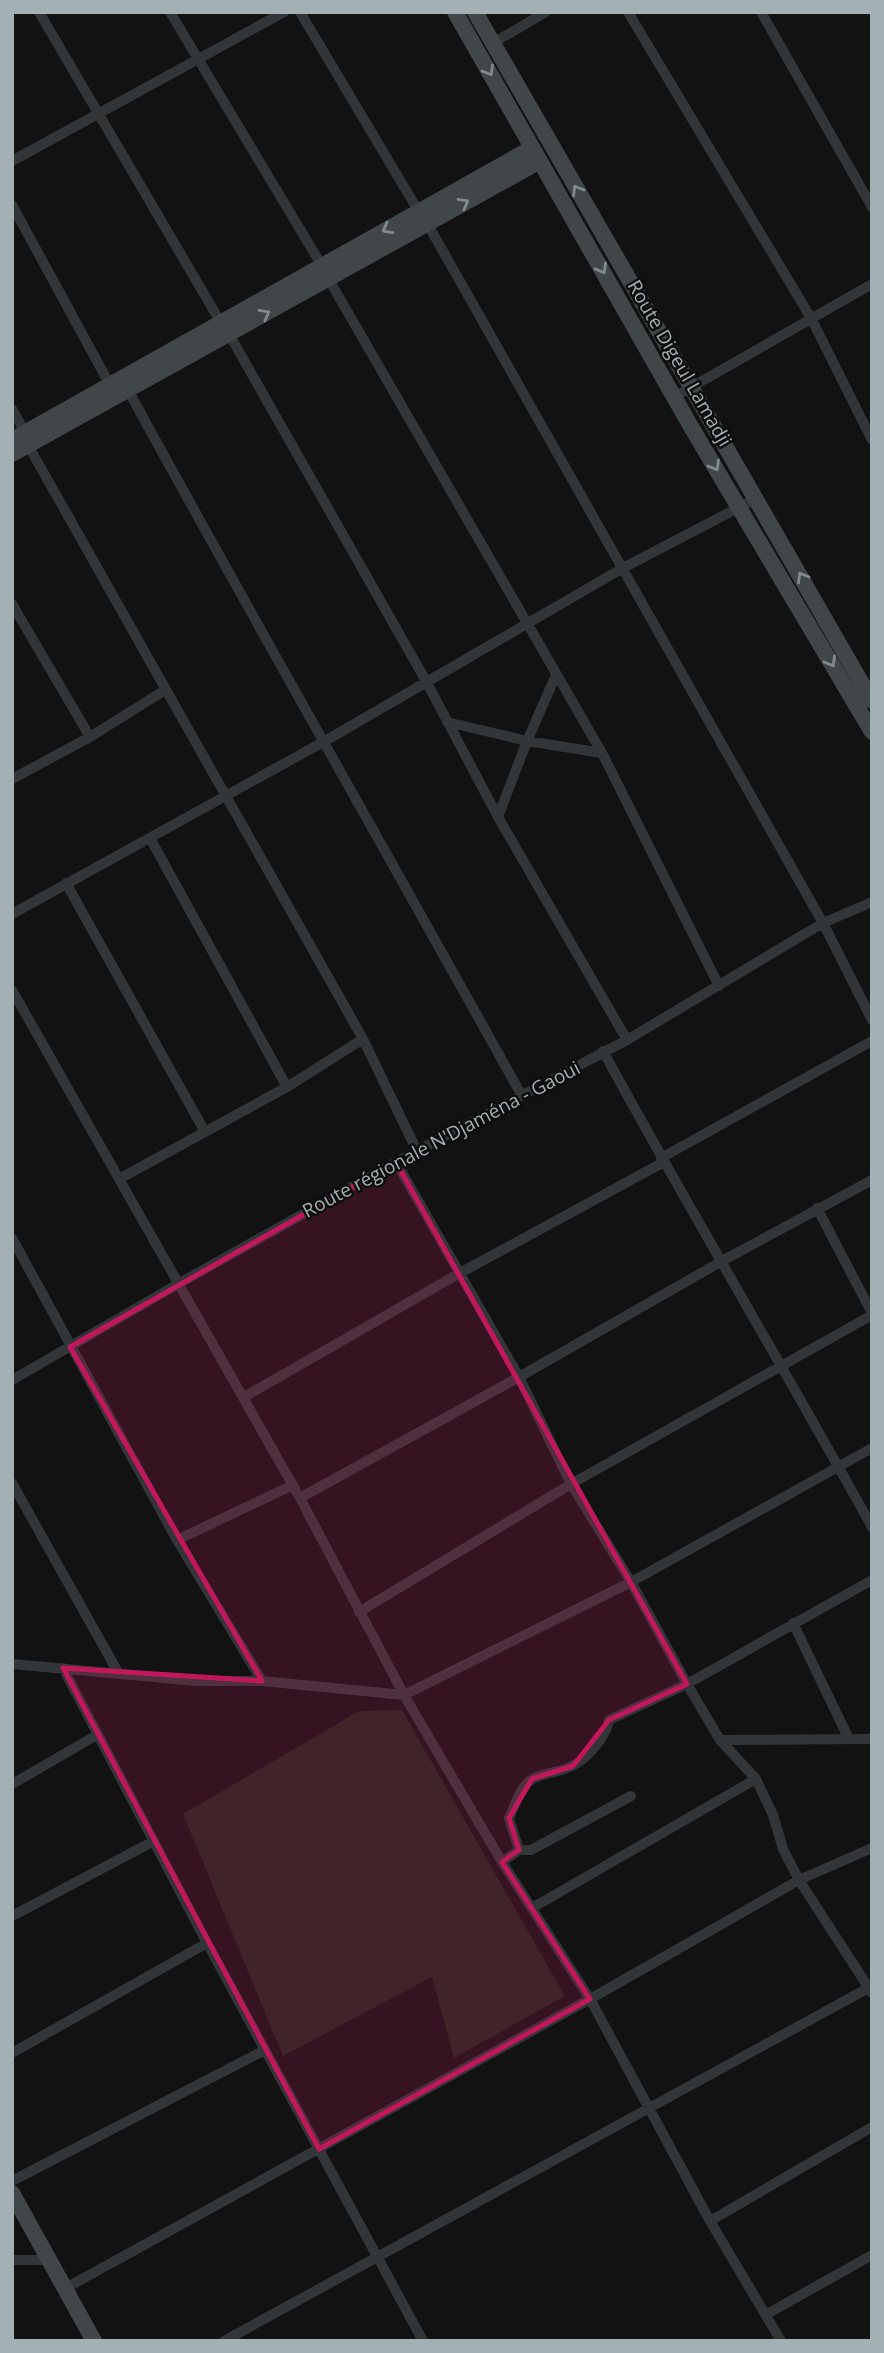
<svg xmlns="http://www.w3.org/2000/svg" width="884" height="2353" viewBox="0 0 884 2353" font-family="'Open Sans',sans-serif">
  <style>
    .green { fill: #21261e }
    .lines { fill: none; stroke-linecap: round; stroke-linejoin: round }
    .street { stroke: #333638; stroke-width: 10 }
    .secondary { stroke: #414648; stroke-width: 16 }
    .oneway { stroke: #818b8e }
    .marked { fill: #c2185b; fill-opacity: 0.2; stroke: #c2185b; stroke-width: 5; stroke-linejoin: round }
    .labels { text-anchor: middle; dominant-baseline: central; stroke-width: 5; stroke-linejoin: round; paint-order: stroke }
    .street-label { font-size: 19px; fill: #a3b0b4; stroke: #0d0d0e }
  </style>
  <rect width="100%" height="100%" fill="#121213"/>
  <path class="green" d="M402 1710 565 1996 454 2058 432 1977 283 2056 183 1814 359 1711Z"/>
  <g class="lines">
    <path class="street" d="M39 12 221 323
      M170 12 322 266
      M300 12 419 212
      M628 12 811 318 872 440
      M761 12 872 207
      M493 43 546 12
      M12 161 284 12
      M12 205 110 385
      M427 223 823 923 872 1020
      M328 278 602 753 719 986
      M229 334 426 681 498 817 627 1040
      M128 390C257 626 391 860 522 1096
      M674 397 872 284
      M12 409 25 432
      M28 445 363 1039
      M12 604 90 737
      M447 722 527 741 602 753
      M12 779 90 737 165 690
      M498 817 527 741 556 675
      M150 838 287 1087
      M66 883 205 1132
      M12 914 325 741 623 568 757 498
      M12 990 300 1498 404 1695 502 1862 590 1999 710 2221 781 2341
      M603 1051C690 1211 784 1368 872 1527
      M661 1158 872 1041
      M396 1162 519 1377 571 1484 631 1582 687 1684 720 1740 756 1779 773 1815 783 1849 799 1880 872 1993
      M119 1179 287 1087 363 1039 417 1151
      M817 1208 872 1313
      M12 1238 177 1540 262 1681
      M12 1380 178 1284 396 1162 627 1040 823 923 872 902
      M244 1397 460 1273 664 1162
      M12 1483 119 1674
      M300 1498 519 1377 722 1261 872 1180
      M177 1540 293 1485
      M359 1612 571 1484 872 1315
      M793 1623 849 1739
      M12 1664 197 1681H262L404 1695 631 1582 872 1448
      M63 1668 207 1943 423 2341
      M720 1740 872 1739
      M12 1784 97 1735
      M519 1850 509 1818C515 1806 519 1788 531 1780 542 1772 560 1773 572 1766 587 1759 607 1736 609 1720L687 1684 872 1580
      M502 1862 519 1850H531L631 1796
      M532 1908 756 1779
      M12 1916 154 1841
      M12 2053 207 1943
      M12 2181 265 2050
      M710 2221 872 2127
      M12 2260H50
      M66 2288 590 1999 799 1880 872 1848
      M767 2314 872 2255
      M224 2341 872 1986"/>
    <path class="secondary" d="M455 12 690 425 872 732
      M475 12 872 701
      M12 440 532 148
      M12 454 540 161
      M12 2193 94 2341"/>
  </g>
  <defs><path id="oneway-chevron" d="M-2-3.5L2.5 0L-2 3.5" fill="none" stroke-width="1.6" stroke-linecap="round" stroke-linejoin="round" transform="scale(1.75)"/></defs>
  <g class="oneway">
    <use href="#oneway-chevron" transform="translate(489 71) rotate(60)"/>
    <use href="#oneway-chevron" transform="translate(577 190) rotate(-120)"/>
    <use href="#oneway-chevron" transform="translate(464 203) rotate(-29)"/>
    <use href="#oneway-chevron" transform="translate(387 229) rotate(151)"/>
    <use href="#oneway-chevron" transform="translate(602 269) rotate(61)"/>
    <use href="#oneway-chevron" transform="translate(265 314) rotate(-29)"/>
    <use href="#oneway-chevron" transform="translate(715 466) rotate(59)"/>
    <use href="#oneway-chevron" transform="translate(802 577) rotate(-120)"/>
    <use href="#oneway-chevron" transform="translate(831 662) rotate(60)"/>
  </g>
  <path class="marked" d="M396 1162 687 1684 609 1720 573 1766 532 1779 509 1818 519 1850 502 1862 590 1999 319 2149 63 1668 262 1681 70 1347Z"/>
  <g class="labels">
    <g class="street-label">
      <text transform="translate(680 363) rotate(60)">Route Digeul Lamadji</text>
      <text transform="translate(441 1139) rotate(-28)">Route régionale N'Djaména - Gaoui</text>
    </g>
  </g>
  <rect width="884" height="2353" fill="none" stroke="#a3b0b4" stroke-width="28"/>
</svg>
